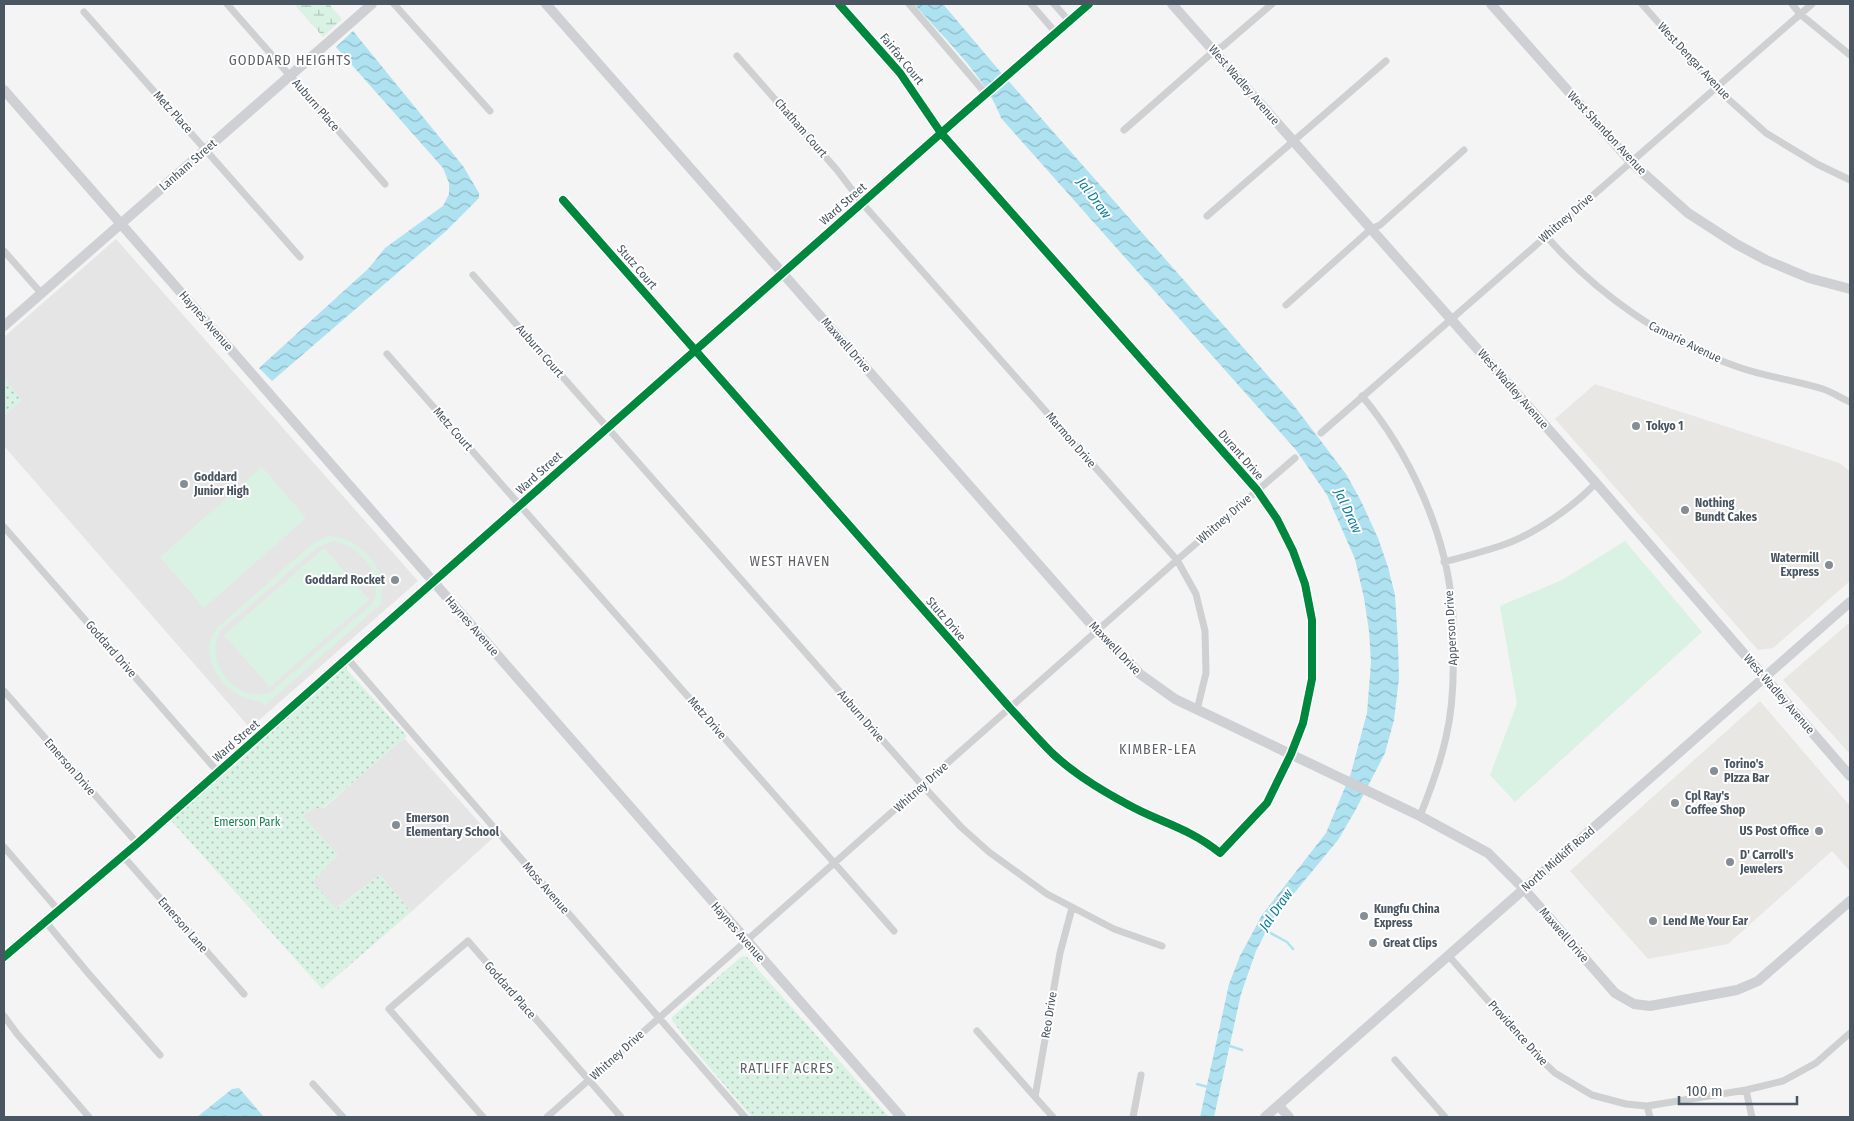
<svg xmlns="http://www.w3.org/2000/svg" width="1854" height="1121" viewBox="0 0 1854 1121" font-family="'Fira Sans Condensed',sans-serif">
  <style>
    .commercial { fill: #e8e7e3 }
    .education { fill: #e6e5e6 }
    .green { fill: #d9f2e3; fill-rule: evenodd }
    .wetland { fill: url(#wetland-marsh) }
    .park { fill: url(#park-dots) }
    .water { fill: url(#water-waves) }
    .lines { fill: none; stroke-linecap: round; stroke-linejoin: round }
    .stream { stroke: #aee2f0; stroke-width: 2.5 }
    .street { stroke: #ced0d2; stroke-width: 7 }
    .secondary { stroke: #ced0d4; stroke-width: 10 }
    .cycleway-casing { stroke: #fff; stroke-width: 11 }
    .cycleway { stroke: #00873e; stroke-width: 8 }
    .poi-dot { fill: #868d94; stroke: #fff; stroke-width: 2 }
    .labels { text-anchor: middle; dominant-baseline: central; stroke-width: 4; stroke-linejoin: round; paint-order: stroke }
    .street-label { font-size: 12px; fill: #4a5661; stroke: #fff }
    .poi-label { font-size: 12px; font-weight: bold; fill: #4a5661; stroke: #fff; text-anchor: start }
    .park-label { font-size: 12px; fill: #17864f; stroke: #fff }
    .neighbourhood-label { font-size: 14px; letter-spacing: 1px; fill: #5f6368; stroke: #fff }
    .water-label { font-size: 14px; font-style: italic; fill: #0c7c9b; stroke: #fff }
  </style>
  <defs>
    <pattern id="wetland-marsh" width="20" height="14" patternUnits="userSpaceOnUse" patternTransform="scale(1.25)"><rect width="20" height="14" fill="#d9f2e3"/><path d="M1 5h8M5 5V1M11 12h8M15 12V8" fill="none" stroke="#b2c7bb"/></pattern>
    <pattern id="park-dots" width="8" height="8" patternUnits="userSpaceOnUse" patternTransform="scale(1.25)"><rect width="8" height="8" fill="#d9f2e3"/><path d="M2 2h.1M6 6h.1" fill="none" stroke="#b2c7bb" stroke-width="1.8" stroke-linecap="round"/></pattern>
    <pattern id="water-waves" width="16" height="10" patternUnits="userSpaceOnUse" patternTransform="scale(1.25)"><rect width="16" height="10" fill="#aee2f0"/><path d="M0 5q4-4 8 0t8 0" fill="none" stroke="#90bac6"/></pattern>
  </defs>
  <rect width="100%" height="100%" fill="#f4f4f4"/>
  <path class="commercial" d="M1595 384 1839 463 1850 471V581L1773 648 1758 650 1555 419Z
    M1850 622V754L1783 680Z
    M1760 701 1850 806V871L1832 851 1728 944 1648 959 1570 871Z"/>
  <path class="education" d="M116 239 418 581 250 728 4 446V337Z
    M404 738 493 838 411 912 380 875 335 909 312 882 303 816 314 808H324Z"/>
  <path class="green" d="M262 467 306 518 204 608 160 557Z
    M329 536C358 537 389 568 380 599L383 602 264 706 259 701C227 699 194 657 217 628L311 545 321 539ZM334 541C362 547 386 577 372 604L271 692C237 706 200 660 222 629L318 547Z
    M1625 541 1702 632 1515 802 1490 775 1517 704 1500 606 1562 580Z
    M324 548 369 600 270 687 224 635Z"/>
  <path class="wetland" d="M294 4H329L342 19 323 37Z"/>
  <path class="park" d="M4 378 22 400 4 416Z
    M347 658V670L407 736 323 808H314L303 816 338 855 313 882 336 909 380 875 411 912 322 989 168 817Z
    M744 956 747 957 889 1117H752L691 1046 672 1020V1017L741 957Z"/>
  <path class="water" d="M914 4H943L998 69 1292 403 1346 474 1361 501 1378 538 1388 567 1395 595 1398 644 1399 678 1394 720 1385 753 1355 811 1338 840 1272 920 1256 951 1241 994 1214 1117H1200L1229 984 1240 956 1262 915 1326 833 1351 773 1367 713 1371 662 1369 631 1364 598 1355 559 1327 495 1296 450 1001 118C987 78 942 36 914 4Z
    M353 31 463 166 479 193V198L445 232 272 381 259 368 369 268 385 248 443 206 449 194V183L443 168 336 47Z
    M239 1088 264 1117H197L232 1089Z"/>
  <g class="lines">
    <path class="stream" d="M1265 930 1287 942 1293 949
      M1227 1045 1242 1050
      M1197 1084 1208 1087"/>
    <path class="street" d="M227 4 385 184
      M394 4 490 111
      M909 4 986 94
      M1031 4 1056 33
      M1054 4 1069 21
      M1642 4 1716 88 1766 133 1817 164 1850 180
      M1792 4 1800 14 1850 55
      M84 12 300 257
      M737 56 837 170 862 203 1177 560 1196 594 1205 631 1206 673 1197 710
      M1124 130 1214 51 1223 46 1272 4
      M563 200 1010 708C1024 723 1037 738 1052 753 1073 773 1099 789 1125 803 1158 822 1188 827 1220 853L1267 803 1291 754 1303 723 1312 679V620L1305 584 1293 551 1277 519 1257 490 941 133 900 73 839 4
      M1207 216 1386 61
      M1546 236C1598 295 1664 341 1738 367 1766 377 1795 380 1823 389 1832 392 1841 398 1850 402
      M4 251 41 293
      M473 275 922 785 961 827 989 852 1047 894 1114 929 1162 946
      M1286 305 1371 229 1380 225 1464 150
      M387 354 894 931
      M1362 396C1409 452 1446 532 1452 606 1454 619 1453 633 1453 647 1454 677 1453 708 1446 737 1440 765 1430 791 1420 816
      M1321 433 1812 4
      M4 527 218 772
      M1444 562C1463 557 1482 552 1500 546 1532 536 1572 508 1596 483
      M347 658 745 1117
      M4 691 137 843
      M4 847 59 911
      M123 856 244 994
      M45 921 88 973 160 1055
      M1448 955 1534 1053 1555 1073 1592 1095 1626 1104 1647 1106 1746 1090 1783 1081 1816 1063 1850 1033
      M4 1016 18 1035 89 1117
      M977 1031 1035 1097
      M1395 1060 1445 1117
      M313 1084 343 1117
      M1746 1090 1752 1117
      M1647 1106 1650 1117
      M483 1117 389 1009 468 941 621 1117
      M547 1117 1177 560 1295 458
      M1053 1117 1035 1097 1060 953 1072 908
      M1133 1117 1141 1075"/>
    <path class="secondary" d="M546 4 1097 631 1140 674 1175 699 1420 816 1488 853 1524 889 1615 993 1634 1004 1650 1006 1737 990 1758 981 1850 901
      M1172 4 1596 483 1850 776
      M1491 4 1631 162 1688 213 1736 244 1766 260 1809 278 1850 289
      M4 90 901 1117
      M4 326 372 4
      M4 957 138 843 957 119 1089 4
      M1279 1106 1289 1117
      M1265 1117 1850 602"/>
    <g class="cycleway-casing">
      <path id="cycleway" d="M563 200 1010 708C1024 723 1037 738 1052 753 1073 773 1099 789 1125 803 1158 822 1188 827 1220 853L1267 803 1291 754 1303 723 1312 679V620L1305 584 1293 551 1277 519 1257 490 941 133 900 73 839 4
        M4 957 138 843 957 119 1089 4"/>
    </g>
    <use href="#cycleway" class="cycleway"/>
  </g>
  <g class="poi-dot">
    <circle cx="1636" cy="426" r="5"/>
    <circle cx="184" cy="484" r="5"/>
    <circle cx="1685" cy="510" r="5"/>
    <circle cx="1829" cy="565" r="5"/>
    <circle cx="395" cy="580" r="5"/>
    <circle cx="1714" cy="771" r="5"/>
    <circle cx="1675" cy="803" r="5"/>
    <circle cx="396" cy="825" r="5"/>
    <circle cx="1819" cy="831" r="5"/>
    <circle cx="1730" cy="862" r="5"/>
    <circle cx="1364" cy="916" r="5"/>
    <circle cx="1653" cy="921" r="5"/>
    <circle cx="1373" cy="943" r="5"/>
  </g>
  <g class="labels">
    <g class="street-label">
      <text transform="translate(902 59) rotate(51)">Fairfax Court</text>
      <text transform="translate(1694 61) rotate(47)">West Dengar Avenue</text>
      <text transform="translate(1244 85) rotate(49)">West Wadley Avenue</text>
      <text transform="translate(316 105) rotate(49)">Auburn Place</text>
      <text transform="translate(173 112) rotate(48)">Metz Place</text>
      <text transform="translate(801 128) rotate(49)">Chatham Court</text>
      <text transform="translate(1607 133) rotate(47)">West Shandon Avenue</text>
      <text transform="translate(188 165) rotate(-41)">Lanham Street</text>
      <text transform="translate(843 204) rotate(-41)">Ward Street</text>
      <text transform="translate(1566 218) rotate(-41)">Whitney Drive</text>
      <text transform="translate(637 267) rotate(49)">Stutz Court</text>
      <text transform="translate(206 321) rotate(49)">Haynes Avenue</text>
      <text transform="translate(1685 342) rotate(26)">Camarie Avenue</text>
      <text transform="translate(846 345) rotate(49)">Maxwell Drive</text>
      <text transform="translate(540 351) rotate(49)">Auburn Court</text>
      <text transform="translate(1513 389) rotate(49)">West Wadley Avenue</text>
      <text transform="translate(453 429) rotate(49)">Metz Court</text>
      <text transform="translate(1071 440) rotate(49)">Marmon Drive</text>
      <text transform="translate(1241 455) rotate(49)">Durant Drive</text>
      <text transform="translate(539 473) rotate(-42)">Ward Street</text>
      <text transform="translate(1224 519) rotate(-41)">Whitney Drive</text>
      <text transform="translate(946 619) rotate(49)">Stutz Drive</text>
      <text transform="translate(472 626) rotate(49)">Haynes Avenue</text>
      <text transform="translate(1451 628) rotate(-93)">Apperson Drive</text>
      <text transform="translate(1115 648) rotate(46)">Maxwell Drive</text>
      <text transform="translate(111 649) rotate(49)">Goddard Drive</text>
      <text transform="translate(1779 694) rotate(49)">West Wadley Avenue</text>
      <text transform="translate(861 716) rotate(49)">Auburn Drive</text>
      <text transform="translate(707 718) rotate(49)">Metz Drive</text>
      <text transform="translate(236 741) rotate(-41)">Ward Street</text>
      <text transform="translate(70 767) rotate(49)">Emerson Drive</text>
      <text transform="translate(921 787) rotate(-42)">Whitney Drive</text>
      <text transform="translate(1558 859) rotate(-41)">North Midkiff Road</text>
      <text transform="translate(546 888) rotate(49)">Moss Avenue</text>
      <text transform="translate(183 925) rotate(49)">Emerson Lane</text>
      <text transform="translate(738 932) rotate(49)">Haynes Avenue</text>
      <text transform="translate(1564 935) rotate(49)">Maxwell Drive</text>
      <text transform="translate(510 990) rotate(49)">Goddard Place</text>
      <text transform="translate(1049 1015) rotate(-81)">Reo Drive</text>
      <text transform="translate(1518 1033) rotate(48)">Providence Drive</text>
      <text transform="translate(617 1055) rotate(-42)">Whitney Drive</text>
    </g>
    <g class="poi-label">
      <text x="1646" y="426">Tokyo 1</text>
      <text x="194" y="477">Goddard<tspan x="194" dy="14">Junior High</tspan></text>
      <text x="1695" y="503">Nothing<tspan x="1695" dy="14">Bundt Cakes</tspan></text>
      <text x="1819" y="558" text-anchor="end">Watermill<tspan x="1819" dy="14">Express</tspan></text>
      <text x="385" y="580" text-anchor="end">Goddard Rocket</text>
      <text x="1724" y="764">Torino's<tspan x="1724" dy="14">PIzza Bar</tspan></text>
      <text x="1685" y="796">Cpl Ray's<tspan x="1685" dy="14">Coffee Shop</tspan></text>
      <text x="406" y="818">Emerson<tspan x="406" dy="14">Elementary School</tspan></text>
      <text x="1809" y="831" text-anchor="end">US Post Office</text>
      <text x="1740" y="855">D' Carroll's<tspan x="1740" dy="14">Jewelers</tspan></text>
      <text x="1374" y="909">Kungfu China<tspan x="1374" dy="14">Express</tspan></text>
      <text x="1663" y="921">Lend Me Your Ear</text>
      <text x="1383" y="943">Great Clips</text>
    </g>
    <g class="park-label">
      <text x="247" y="822">Emerson Park</text>
    </g>
    <g class="neighbourhood-label">
      <text x="290" y="60">GODDARD HEIGHTS</text>
      <text x="790" y="561">WEST HAVEN</text>
      <text x="1158" y="749">KIMBER-LEA</text>
      <text x="787" y="1068">RATLIFF ACRES</text>
    </g>
    <g class="water-label">
      <text transform="translate(1094 198) rotate(53)">Jal Draw</text>
      <text transform="translate(1348 511) rotate(65)">Jal Draw</text>
      <text transform="translate(1276 910) rotate(-55)">Jal Draw</text>
    </g>
  </g>
  <rect width="1854" height="1121" fill="none" stroke="#4a5661" stroke-width="10"/>
  <path d="M1679 1096v8h118v-8" fill="none" stroke="#4a5661" stroke-width="2.5"/>
  <text x="1686" y="1096" font-size="15" fill="#4a5661" stroke="#ffffff" stroke-width="4" paint-order="stroke">100 m</text>
</svg>
